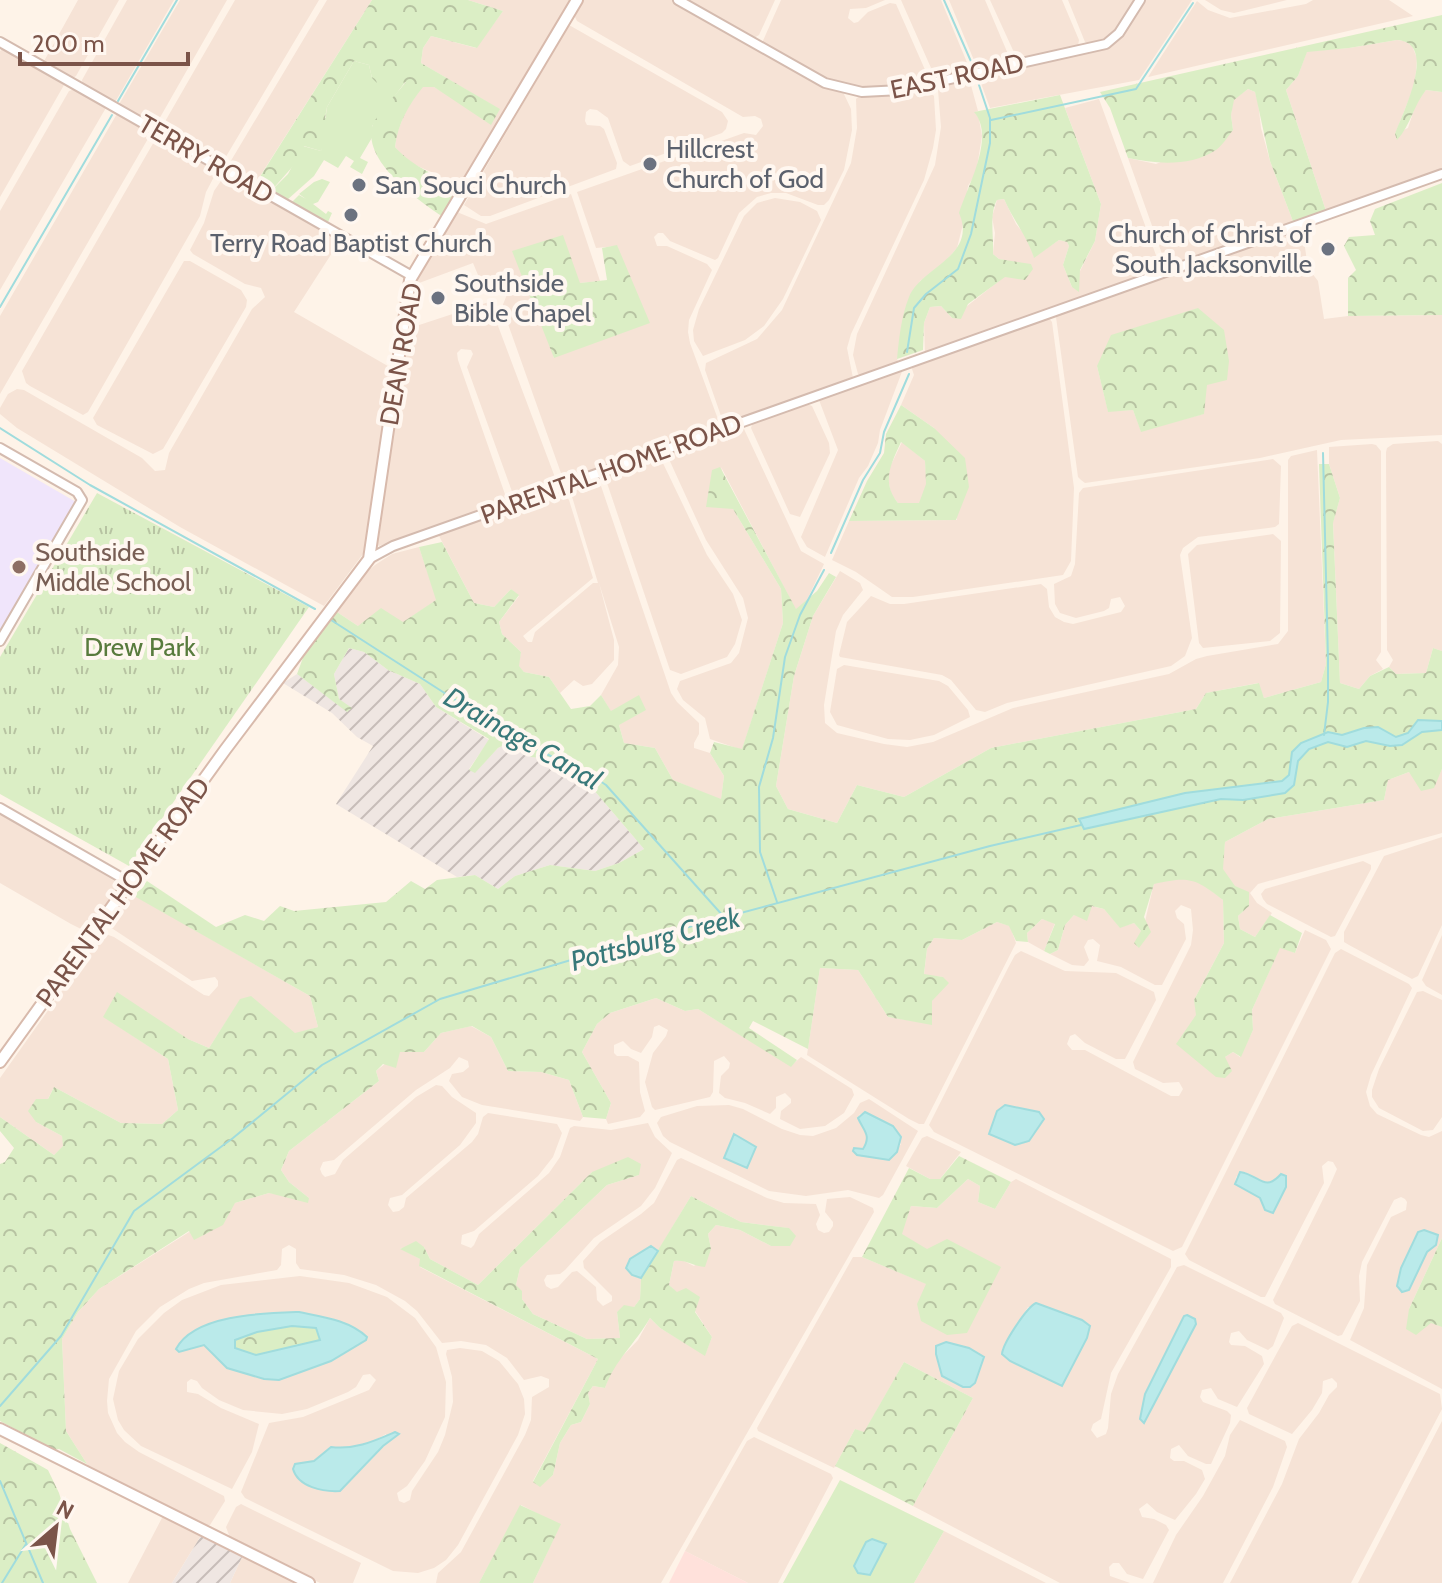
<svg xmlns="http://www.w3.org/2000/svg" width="1442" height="1583" viewBox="0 0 1442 1583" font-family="Cabin,sans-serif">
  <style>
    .residential { fill: #f6e3d6; fill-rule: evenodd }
    .commercial { fill: #ffe1db }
    .industrial { fill: url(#industrial-furrows) }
    .education { fill: #f0e5fb }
    .green { fill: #dbeec5 }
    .forest { fill: url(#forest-crowns); fill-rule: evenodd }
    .park { fill: url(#park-tufts) }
    .water { fill: #baeaea; stroke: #a0dcdd; stroke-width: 2; fill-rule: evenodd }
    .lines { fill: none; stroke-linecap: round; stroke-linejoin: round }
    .stream { stroke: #a0dcdd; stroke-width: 2 }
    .tertiary-casing { stroke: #d4bbaf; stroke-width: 12 }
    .secondary-casing { stroke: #d8baac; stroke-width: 14 }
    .tertiary { stroke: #fff; stroke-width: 8 }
    .secondary { stroke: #fff; stroke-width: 10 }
    .worship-dot { fill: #6b7280; stroke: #fff7f0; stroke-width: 3 }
    .education-dot { fill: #8d6e63; stroke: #fff7f0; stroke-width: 3 }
    .labels { text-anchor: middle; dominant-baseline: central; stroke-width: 8; stroke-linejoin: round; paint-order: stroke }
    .street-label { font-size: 26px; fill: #7b5449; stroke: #fff7f0 }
    .worship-label { font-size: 26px; fill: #5b616d; stroke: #fff7f0; text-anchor: start }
    .education-label { font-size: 26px; fill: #785e54; stroke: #fff7f0; text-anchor: start }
    .park-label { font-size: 26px; fill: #587b3d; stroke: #fff7f0 }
    .water-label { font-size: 28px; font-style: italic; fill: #387879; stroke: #fff7f0 }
  </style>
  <defs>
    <pattern id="industrial-furrows" width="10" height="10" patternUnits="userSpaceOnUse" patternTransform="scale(2)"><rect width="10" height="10" fill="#efe6e2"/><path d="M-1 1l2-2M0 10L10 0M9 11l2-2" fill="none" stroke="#c7bdb9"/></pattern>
    <pattern id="forest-crowns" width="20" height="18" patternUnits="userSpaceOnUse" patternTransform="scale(2)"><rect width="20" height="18" fill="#dbeec5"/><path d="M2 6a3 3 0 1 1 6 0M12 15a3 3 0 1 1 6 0" fill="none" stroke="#b7c3a2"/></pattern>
    <pattern id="park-tufts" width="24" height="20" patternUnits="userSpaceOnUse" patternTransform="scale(2)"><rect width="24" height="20" fill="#dbeec5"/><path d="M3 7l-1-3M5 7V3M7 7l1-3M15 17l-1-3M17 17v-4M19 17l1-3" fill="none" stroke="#b7c3a2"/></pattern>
  </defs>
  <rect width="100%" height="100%" fill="#fef3e8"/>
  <path class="residential" d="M78 0H119L76 76 72 79 43 63Z
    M127 0H174L114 104 83 86 82 80Z
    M180 0H227L158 121 151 124 118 106Z
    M235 0H319L224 160 218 162 165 133 163 125Z
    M327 0H372L255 184 231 170 229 164Z
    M468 0H574L461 190 436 174 408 162 395 147 397 133 406 110 422 87H434L455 99 499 109 421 63 423 48 431 36 476 48 503 11Z
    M580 0H672L812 80 843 92 851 109 852 130 844 170 829 200 824 205H818L786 193H771L757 197 739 213 718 258 715 260 670 241 663 233H658L654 237 657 246H667L707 264 712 270 689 320 688 332 690 343 719 422 717 426 567 480 562 476 502 307 508 292 504 287 499 285 493 287 486 294 473 263 411 286 457 212 486 224 571 194 600 281 580 283 553 358 624 265 617 246 596 248 577 192 744 133 756 135 763 126 761 119 755 116 743 117 577 21 573 13Z
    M683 0H775L759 35 752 39Z
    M781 0H885L866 8 850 9 848 18 854 23 858 22 868 12 890 3 896 4 926 72 920 83 896 88 864 90 831 83 762 43Z
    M901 0H941L971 72 940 79 935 77Z
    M949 0H985L1008 54 1006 62 978 70Z
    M990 0H1062L1079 40 1078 46 1017 59Z
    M1068 0H1137L1118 30 1106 42 1091 45 1085 42Z
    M1143 0H1192L1139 80 990 108 978 75 1108 46Z
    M1205 0H1287L1234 13 1221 10Z
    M1313 0H1389L1413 16 1148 77 1197 1 1208 10 1230 18 1306 4Z
    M569 25 722 112 728 121 726 129 722 133 630 166 623 161 608 118 597 110 590 109 586 112 585 121 587 125 600 126 604 129 617 163 616 169 490 216H481L464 205Z
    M1397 40 1404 41 1412 46 1417 58 1415 84 1395 134 1408 128 1417 101 1426 90 1442 92V170L1326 211 1286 90 1298 76 1307 51 1349 48Z
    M3 49 64 85 0 197V51Z
    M969 78 978 111 975 112 979 119 982 136 976 173 968 186 963 224 957 248 942 265 920 281 897 359 899 363 861 376 858 374 853 355 857 334 935 165 941 127 938 90 942 83Z
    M925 87 934 96 936 130 933 148 924 180 851 334 847 348 853 378 727 422 721 416 705 370 706 363 757 339 782 310 851 163 857 128 856 99 859 96Z
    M75 89 107 106 0 290V211L69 91Z
    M1248 89 1255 92 1258 102 1261 128 1270 161 1294 224 1167 268 1128 158 1156 164 1233 130 1231 115 1233 100Z
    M1099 99 1161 269 925 355 924 323 930 307 941 306 952 318 1005 276H1017L1014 262 999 259 993 254 995 233 992 217 997 200 1004 199 1016 224 1028 239 1034 257 1059 240 1067 242 1069 246 1063 265 1072 287 1095 241 1101 204 1065 108Z
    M118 112 147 129 149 137 0 394V316Z
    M161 137 215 168 216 173 206 192 200 216 88 412 83 415 30 386 26 383 22 371 155 140Z
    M225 175 341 239 294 312 393 369 363 554 324 606 180 527 17 428 0 414V408L8 394 17 389 24 390 142 458 155 471 165 470 169 453 252 309 265 297 261 288 245 284 193 254 190 250 204 223 214 191Z
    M775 198 800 202 817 211 821 220 783 299 764 326 745 340 703 356 694 341 693 330 699 309 744 216 757 203Z
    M1302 227 1308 268 1318 281 1324 319 1348 316 1442 315V435L1341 440 1260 458 1085 483 1081 480 1078 477 1056 317 1059 313ZM1097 366 1203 414 1141 431 1133 410 1108 411Z
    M184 261H190L241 290 247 300 246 307 163 449 153 454 97 425 93 418Z
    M489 302 556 480 553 485 514 497 467 367 473 354 471 350 461 349 457 353 458 360 507 500 503 504 379 546 376 544 404 330Z
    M1048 317 1052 322 1074 488 1071 561 1063 575 913 597H892L856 572 832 560 849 521 957 520 934 428 901 405 914 375 911 366Z
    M903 369 880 430 878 443 868 466 859 478 825 557 807 547 801 537 838 450 819 400Z
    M805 403 812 406 829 443 830 453 800 517 790 514 751 428 753 422Z
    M739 427 744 429 801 551 824 564 807 600 796 610 721 467 733 509 781 589 783 623 742 750 710 739 705 718 683 700 677 689 680 681 731 663 739 653 748 618 743 598 706 540 668 457 671 451Z
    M1438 441 1442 444V651L1433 648 1426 673 1396 674 1389 667 1393 660 1387 650 1386 452 1387 448 1393 444Z
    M902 442 925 461 927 484 920 503H898L891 494 887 473Z
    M1372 444 1376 445 1381 451V652L1376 660 1383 669 1370 676 1359 689 1340 683 1333 522 1340 498 1329 464V447Z
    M1317 450 1326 664 1321 682 1264 698 1258 683 1206 693 1196 709 991 748 904 797 857 785 837 823 788 809 776 786 794 676 813 616 840 571 860 583 863 590 843 615 836 631 824 705 825 723 837 733 884 744 907 747 933 742 1013 708 1169 674 1196 659 1207 656 1278 644 1288 631V460L1291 456Z
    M655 456 661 459 707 555 733 594 742 620 735 644 727 657 681 674 670 670 606 480 610 472Z
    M1273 459 1281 466 1279 524 1275 527 1198 537 1183 548 1180 555 1192 638 1185 656 1171 666 1007 703 985 712 976 710 951 680 942 675 840 657 839 655 847 622 871 596 890 604H904L1041 584 1047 589 1049 607 1055 617 1064 622 1073 624 1121 612 1125 606 1120 597 1111 599 1109 608 1104 611 1076 618 1060 613 1055 604 1054 584 1071 576 1075 564 1079 493 1083 488Z
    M593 479 600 483 671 693 677 702 699 723V734L694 743V748L710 753 724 776 721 800 673 780 655 748 624 743 619 725 601 695 618 665 619 647 599 583 614 640V660L592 684 583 686 574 680 560 693 549 677 524 672 518 666 521 652 502 634 499 622 519 596 511 589 494 607 474 603 438 534 559 490 563 493 569 500 593 578 523 636 528 642H532L535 632 593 583H598L570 490 573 486Z
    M1273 534 1281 541 1280 633 1270 641 1203 648 1199 643 1188 554 1197 545Z
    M419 547 437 600 402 623 358 626 337 612 360 578 375 565 392 554Z
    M844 665 939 681 948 686 968 710 970 717 934 735 910 740 888 739 837 725 830 712 837 669Z
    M1442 769V833L1258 884 1250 893 1257 903 1272 913 1255 937 1240 929 1238 916 1249 906 1222 869 1225 842 1268 819 1384 800 1388 780 1409 772 1433 788Z
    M0 813 118 883V890L91 928 83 930 71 924 0 883Z
    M1442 837V925L1418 976 1412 979 1349 945 1344 942V932L1384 856Z
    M1363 861 1371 865V869L1335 936 1331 937 1267 904 1263 899 1261 894 1265 889Z
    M1185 877 1202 883 1223 900 1224 943 1194 1000 1225 1057 1233 1052 1240 1057 1253 1030 1252 1010 1280 947 1295 953 1305 930 1326 940 1331 949 1182 1247 1173 1251 934 1132 929 1125 1008 968 1015 955 1021 951 1065 971 1116 973 1154 992 1156 1000 1125 1059H1116L1085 1043 1075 1034 1070 1036 1067 1044 1072 1050H1085L1171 1096H1179L1183 1089 1179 1082 1163 1083 1135 1069 1133 1062 1191 945 1193 930 1191 909 1181 905 1175 911 1177 918 1184 924 1186 939 1162 985H1155L1121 967 1097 961 1100 945 1093 939 1088 940 1084 947 1089 960 1084 966 1072 965 1050 954 1058 950 1065 925 1074 915 1091 906 1104 909 1120 927 1134 923 1141 931 1139 947 1154 883Z
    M132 894 310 996 318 1027 295 1034 240 1000 209 1048 188 1039 104 1017 168 1059 178 1110 162 1124 121 1123 54 1087 36 1122 62 1136 64 1146 54 1155 0 1117V1078L103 933 114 937 204 995 209 996 218 986V981L215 977 192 981 110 927Z
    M1042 919 1055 923 1044 951 1028 942 1027 933Z
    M997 922 1010 926 1016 943 924 1124H919L909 1119 807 1055 820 968 858 970 888 1017 932 1024V1001L943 977 924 975 927 949 934 938 962 940Z
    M1442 935V995L1426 986 1422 980Z
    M1341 949 1409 984 1412 988 1371 1075 1366 1092 1370 1106 1377 1114 1421 1135 1429 1137 1442 1131V1238L1409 1309 1442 1327V1389L1350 1340 1364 1308 1367 1265 1391 1217 1406 1210 1407 1202 1405 1199 1401 1197 1394 1200 1362 1262 1359 1276 1360 1301 1342 1335 1338 1336 1275 1304 1273 1300 1330 1185 1337 1169 1333 1162 1328 1161 1322 1166 1324 1183 1265 1297H1261L1189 1260 1185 1254 1335 953ZM1244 1172 1268 1184 1274 1182 1279 1176 1286 1187 1273 1213 1263 1207 1260 1198 1235 1184 1236 1177Z
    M1423 991 1442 1000V1117L1433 1130 1423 1131 1379 1108 1372 1097V1090L1379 1069 1417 992Z
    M656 998 685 1011 698 1009 791 1066 801 1057 852 1089 854 1095 844 1113 825 1126 800 1129 780 1119 781 1111 791 1103V1099L785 1093 776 1097V1108L770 1114 745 1103 725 1098 719 1093 721 1076 729 1068 730 1063 724 1056 714 1061 713 1092 710 1097 655 1110 652 1107 645 1082 653 1053 666 1036 668 1030 659 1025 654 1027 652 1037 641 1053 631 1049 623 1041 614 1045V1053L617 1056H628L639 1062 640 1092 645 1111 640 1117 608 1124 606 1119 611 1103 582 1052 597 1024 610 1013Z
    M471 1026 491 1037 508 1071 541 1072 569 1080 583 1117 580 1121 482 1105 462 1097 449 1081 452 1074 463 1072 469 1067 468 1061 459 1057 450 1068 416 1090 334 1160 323 1162 320 1169 322 1174 325 1177 335 1174 343 1160 416 1097 436 1085 442 1086 452 1097 476 1113V1123L460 1145 402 1195 390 1198 388 1205 393 1212 399 1211 404 1207 406 1198 472 1142 478 1134 483 1117 488 1113 557 1124 562 1133 553 1157 538 1176 474 1231 462 1235 461 1244 471 1248 474 1245 479 1234 549 1173 560 1157 570 1128 574 1126 611 1130 648 1123 655 1137 672 1153 655 1188 641 1206 594 1238 565 1270 560 1274 547 1275 544 1280 546 1286 551 1289 558 1287 572 1272 577 1271 596 1287 597 1300 603 1306 612 1301V1296L584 1268 583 1261 600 1242 641 1214 654 1203 677 1160 681 1158 767 1198 784 1203 816 1204 820 1215 816 1224 818 1230 824 1233 829 1232 833 1226V1222L825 1212 827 1199 850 1197 873 1208 874 1212 661 1583H533L560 1525 521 1505 479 1583H436L438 1573 461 1552 525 1435 531 1420 532 1397 549 1387V1379L541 1376 524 1380 507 1358 486 1345 461 1341 442 1343 417 1311 405 1301 376 1285 344 1275 300 1269 296 1263V1249L289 1245 282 1249 281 1265 277 1270 204 1283 189 1289 160 1307 136 1331 109 1379 107 1401 108 1413 117 1433 125 1442 139 1452 224 1496 225 1501 210 1525H204L94 1475 66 1431 62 1339 78 1312 99 1289 235 1203 269 1193 309 1198 289 1182 281 1170 289 1151 379 1081 376 1071 400 1052H424L441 1033ZM592 1172 639 1175 607 1185 520 1268 516 1285 522 1299 533 1314 587 1339 620 1338 617 1312 634 1307 640 1299 641 1278H637L651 1246 658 1251 691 1196 741 1222 788 1228 790 1246H771L740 1230 716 1225 708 1234 711 1249 694 1266 682 1260 674 1261 669 1285 695 1311 712 1337 705 1355 660 1328 650 1318 638 1340 612 1367 605 1388 593 1386 588 1393 590 1404 581 1422 571 1425 560 1443 553 1475 540 1486 533 1481 598 1359 420 1267V1259L400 1248 424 1247 430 1259 478 1285Z
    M869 1099 918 1131 883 1195 879 1198 848 1190 806 1196 769 1191 670 1142 663 1136 657 1123 661 1117 697 1106 729 1105 743 1109 782 1129 800 1135 813 1136 836 1128 854 1113 860 1103ZM865 1112 901 1144 889 1160 857 1155 868 1143 867 1132 859 1122V1115Z
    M927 1136 961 1152 940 1179H930L906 1166 922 1138Z
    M968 1179 980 1186 978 1202 995 1209 1011 1182 1016 1179 1171 1259V1267L1111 1373 1101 1419 1093 1424 1091 1430 1097 1438 1106 1434 1108 1428 1111 1394 1118 1374 1177 1267 1184 1265 1281 1313 1284 1318 1273 1346 1268 1350 1247 1340 1239 1331 1231 1333 1229 1342 1231 1345 1245 1346 1262 1356 1264 1364 1237 1407 1218 1399 1211 1388 1202 1390 1200 1397 1203 1402 1227 1411 1231 1415 1230 1423 1211 1464H1206L1188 1456 1179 1445 1171 1449 1170 1458 1174 1461H1184L1202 1470 1205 1479 1196 1494 1175 1520 1157 1512 1147 1503 1139 1509 1142 1517 1154 1519 1166 1525 1169 1530 1143 1579 1127 1574 1119 1563H1113L1109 1567 1110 1576 1130 1583H1060L913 1506 973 1398 904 1362 864 1433 855 1429 834 1468 758 1431 757 1428 853 1257H862L927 1284 947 1335 927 1250 901 1234 911 1206 937 1208ZM1028 1307 1054 1309 1071 1316 1062 1386 1010 1361 1002 1349Z
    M300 1276 349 1283 387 1297 415 1318 436 1347 446 1382 445 1417 425 1461 407 1486 397 1493 399 1501 404 1503 410 1500 412 1491 438 1452 445 1435 453 1402 452 1377 446 1354 447 1350 460 1348 482 1351 499 1361 518 1384 524 1399 525 1414 518 1435 458 1545 446 1560 434 1568 418 1573 393 1571 245 1498 241 1492 269 1423 303 1417 369 1390 376 1380 370 1374 363 1375 356 1387 348 1392 307 1409 282 1414 243 1410 219 1400 202 1388 197 1381 191 1379 187 1382V1392L198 1394 221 1408 259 1424 252 1452 232 1489 141 1446 124 1430 118 1420 113 1399 119 1371 138 1339 164 1313 182 1300 221 1285ZM299 1312 344 1323 366 1340 331 1361 264 1379 227 1368 204 1345 191 1346 184 1351 183 1339 216 1321 272 1313ZM386 1434 383 1446 371 1460 340 1491 295 1464 314 1461 332 1447 342 1449 368 1444Z
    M1298 1323 1440 1394 1442 1409 1351 1583H1230L1282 1484 1299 1439 1319 1413 1329 1395 1337 1387V1383L1332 1378 1323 1381 1322 1393 1312 1410 1292 1434 1249 1414 1247 1408 1278 1351 1292 1326Z
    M1240 1420 1285 1441 1287 1447 1273 1487 1223 1583H1153L1176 1535 1203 1496 1225 1456 1230 1435Z
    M1442 1421V1583H1358Z
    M754 1437 831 1474 833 1478 778 1583H748L685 1551 747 1441Z
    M241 1504 361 1563 353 1583H320L230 1538 226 1527 236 1507Z
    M163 1516 202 1534 172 1583H128Z
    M944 1531 1046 1583H914Z
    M243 1555 300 1583H230Z"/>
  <path class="commercial" d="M685 1551 748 1583H669Z"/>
  <path class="industrial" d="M349 648 364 652 388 670 420 684 436 707 489 740 469 769 475 772 498 748 508 743 531 757 548 759 570 775 587 782 644 849 619 863 595 871 550 865 515 876 498 889 475 875 457 877 336 804 373 746 357 737 332 713 283 683 297 674 348 712 339 699 334 674Z
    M202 1534 243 1555 230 1583H172Z"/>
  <path class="education" d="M0 458 76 502 0 633Z"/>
  <path class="green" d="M354 61 369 65 372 78 397 82 406 81 372 126 373 136 360 158 368 162 362 174 350 167 354 161 346 156 338 168 324 160 314 176 287 200 271 191 288 174 303 146 321 151 327 107Z
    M322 179 330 182 318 202 313 204 326 214 328 211 332 213 328 222 324 223 291 203 299 195 306 199 299 194 314 182Z
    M840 1480 944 1531 914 1583H783Z"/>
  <path class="forest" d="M372 0H468L503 11 477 48 431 36 423 48 421 63 500 109 491 125 434 87H423C408 106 398 123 395 147 414 168 437 175 461 190L443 217C418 200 364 163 372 127 375 116 398 92 406 82L383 89 372 78 369 65 354 61 327 107 325 118 331 122 321 151 304 146 302 156 271 191 256 183Z
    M1442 15V92L1426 90C1413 106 1411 125 1397 140L1395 134C1402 114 1439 43 1397 40L1349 48 1307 52 1298 76 1286 90 1326 211 1294 224 1270 161 1255 92 1248 89 1234 100 1231 115 1233 130C1228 136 1223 145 1216 150 1190 167 1156 164 1128 158L1110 108 1100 92Z
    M1060 95 1101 204 1095 241 1080 270 1079 292 1072 287 1063 265 1069 246 1067 242 1059 240 1034 258C1027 236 1013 220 1004 199L997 200C989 214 994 237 993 254L999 259 1031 264 1033 269 1025 280 1005 277 968 304 961 319 952 318 941 306 930 307 924 323 923 350 897 359C899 339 901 317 909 297 921 267 978 256 959 213 967 187 996 137 974 112Z
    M1442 183V315L1348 316V278L1356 270 1344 246 1349 237 1375 235 1370 221 1375 209Z
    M563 235 580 283 607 280 602 248 617 245 650 323 554 358 512 251Z
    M1198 308 1224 330 1229 361 1227 380 1207 385 1204 414 1141 432 1133 410 1108 412 1097 366 1111 335Z
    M901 405 934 428 965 458 969 487 956 520 849 521 867 481 884 453 886 434ZM901 442 925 461 926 484 919 503H898C881 482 891 464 901 442Z
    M1319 464H1329L1340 498 1333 523 1340 683 1359 689 1370 676 1389 667 1396 674 1426 673 1433 648 1442 651V721L1418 720 1408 733 1396 737 1377 727 1364 728 1292 751 1289 775 1282 781 1185 793 1243 800 1294 785 1298 761 1309 749 1329 742 1347 747 1366 741 1389 746 1402 745 1422 732 1442 730V769L1434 788 1421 791 1409 772 1388 780 1384 800 1268 819 1225 842 1223 869 1235 886 1249 892V906L1238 916 1240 929 1255 937 1270 915 1302 933 1295 953 1280 948 1252 1010 1253 1030 1241 1057 1233 1052 1225 1057 1232 1071 1225 1078 1216 1077 1176 1044 1196 1015 1194 1000 1224 943 1223 900C1195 878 1189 876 1154 884L1144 917 1151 932 1139 948 1134 943 1141 931 1134 923 1120 928 1104 909 1092 906 1087 921 1074 915 1065 925 1058 950 1050 954 1044 951 1055 924 1042 919 1027 933 1028 942 1016 941 1009 926 997 922 962 940 934 938 927 949 924 974 943 977 949 983 932 1001V1025L888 1017 858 970 820 968 808 1049 753 1021 749 1028 797 1060 791 1067 698 1009 685 1011 656 998 610 1013 597 1024 582 1052 611 1103 606 1119 583 1117 569 1080 541 1072 508 1071 491 1037 472 1026 441 1033 424 1052H400L396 1068 383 1064 376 1071 379 1081 289 1151 281 1170 289 1182 309 1198 308 1203 269 1193 235 1203 223 1225 194 1240 189 1231 99 1289 78 1312 62 1339 66 1431 87 1464 59 1449 54 1450 0 1421V1164L5 1162 14 1148 0 1131V1117L54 1155 63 1146 62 1136 36 1122 28 1111 36 1099H48L54 1087 121 1123 162 1124 178 1110 168 1059 103 1017 117 992 188 1039 209 1048 240 999 251 996 295 1033 318 1027 310 996 134 896 147 881 216 927 245 915 264 921 280 906 294 911 386 902 411 881 425 889 437 880 475 875 498 889 515 876 550 865 595 871 619 863 644 849 587 782 570 775 548 759 531 757 508 743 498 748 475 773 469 770 489 739 436 707 420 684 388 670 364 652 349 648 334 674 339 699 352 708 347 712 297 674 304 655 337 612 358 626 381 608 403 622 436 600 419 547 442 542 474 603 494 607 511 589 519 595 499 622 502 634 521 652 519 666 524 672 549 677 571 709 590 706 601 695 611 711 639 695 646 710 619 725 624 743 655 748 673 780 721 799 724 776 710 753 714 742 742 749 783 623 781 589 733 509 706 507 712 470 720 467 796 609 817 591 829 573 836 577 813 616 794 676 776 786 788 809 837 823 857 785 904 797 991 748 1196 709 1206 693 1259 683 1264 698 1321 682 1326 664Z
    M959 1156 1011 1182 995 1209 978 1202 980 1186 968 1179 937 1208 911 1206 902 1234 927 1249 947 1239 1001 1267 967 1333 947 1335 921 1321 917 1304 926 1284 862 1257 909 1168 930 1179H940Z
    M628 1157 641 1164 639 1175 607 1185 520 1268 516 1285 522 1291V1299L533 1314 587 1339 620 1338 617 1312 624 1305 634 1307 640 1299 641 1278 691 1196 741 1222 789 1228 796 1236 790 1246H771L740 1230 716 1225 708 1234 711 1249 705 1267C693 1266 685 1259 674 1261L669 1285 677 1292 686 1288 700 1297 695 1312 712 1337 705 1356 660 1328 650 1318C635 1344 615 1360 605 1388L593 1386 588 1393 590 1404 581 1422 571 1425 560 1443 553 1475 540 1487 533 1482 598 1359 419 1266 420 1259 400 1249 416 1241 424 1247 430 1259 478 1285 592 1172Z
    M1442 1238V1327L1431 1323 1416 1335 1406 1329 1409 1309Z
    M292 1326 316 1328 320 1341 256 1355 235 1349V1340L257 1332Z
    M904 1362 973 1398 913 1506 835 1466 855 1429 864 1432Z
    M0 1443 48 1470 59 1493 70 1529 97 1583H0Z
    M520 1505 561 1524 533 1583H479Z"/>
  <path class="park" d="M97 493 309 607 129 866 0 794V657Z"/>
  <path class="water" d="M1418 720 1442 721V730L1422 732 1402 745 1390 746 1366 741 1347 747 1328 742 1309 749 1298 761 1294 785 1285 793 1243 800 1221 799 1084 829 1079 819 1185 793 1282 781 1289 775 1292 752 1301 743 1328 732 1342 735 1364 728 1378 727 1396 737 1408 733Z
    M1005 1105 1039 1112 1044 1119 1029 1141 1015 1145 989 1134 997 1111Z
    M865 1112 893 1126 901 1137 897 1152 889 1160 857 1155 853 1151 854 1148 863 1149C872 1135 863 1130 858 1118Z
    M734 1134 756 1147 747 1168 724 1158Z
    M1240 1172C1260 1175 1264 1193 1281 1174L1286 1176V1187L1273 1213 1265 1210 1260 1198 1235 1184Z
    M1424 1230 1438 1235 1436 1245 1427 1252 1409 1290 1402 1292 1397 1286 1401 1268 1418 1232Z
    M651 1246 658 1251 641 1278 632 1275 626 1268 630 1259Z
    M1036 1303 1082 1320 1090 1326 1087 1338 1062 1386 1010 1361 1002 1354C1003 1343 1027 1307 1036 1303Z
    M299 1312C323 1317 349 1320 367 1337L366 1340 331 1361 279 1380 264 1379 227 1368 204 1345 179 1352 176 1349C194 1314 265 1313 299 1312ZM292 1326 316 1328 320 1340 256 1355 235 1348V1340L257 1332Z
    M1187 1315 1195 1319 1196 1324 1144 1423 1140 1419 1145 1394 1184 1316Z
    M946 1342 969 1348 984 1357 975 1383 970 1387H963L942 1376 936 1354V1346Z
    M395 1432 399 1434 383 1446 340 1491C323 1492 298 1487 293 1469L295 1464 314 1461 331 1447C355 1450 374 1441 395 1432Z
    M872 1539 886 1544 870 1575 858 1573 854 1566 866 1542Z"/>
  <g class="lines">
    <path class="stream" d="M944 0 973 66
      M118 101 177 0
      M991 120 1136 89 1193 3
      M0 307 112 115
      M907 352 914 308 926 294 958 269 971 234 990 143V118L978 82
      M0 428 90 485 315 609
      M1323 453 1328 659V702L1324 735
      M831 553 863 480 880 453 884 432 909 374
      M331 620 516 739 563 762 576 765 606 785 724 917
      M777 902 760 852 759 787 773 738 785 657 800 615 824 570
      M0 1406 61 1336 134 1211 233 1138 322 1065 440 999 618 946 990 846 1081 825
      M0 1481 43 1583
      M2 1583 26 1544"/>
    <g class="tertiary-casing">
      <path id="tertiary" d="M678 0 825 83 862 92 901 90 1106 44 1119 33 1140 0
        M0 42 412 276
        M0 448 77 492 82 500 0 641
        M369 559 393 546 1442 174
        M0 808 129 882"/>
    </g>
    <g class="secondary-casing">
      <path id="secondary" d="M0 1062 225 750 369 559 410 280 577 0
        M0 1429 309 1583"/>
    </g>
    <use href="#tertiary" class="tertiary"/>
    <use href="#secondary" class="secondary"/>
  </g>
  <g class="worship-dot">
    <circle cx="650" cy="164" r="8"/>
    <circle cx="359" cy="185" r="8"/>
    <circle cx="351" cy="215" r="8"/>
    <circle cx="1328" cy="249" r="8"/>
    <circle cx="438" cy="298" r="8"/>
  </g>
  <circle class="education-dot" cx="19" cy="567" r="8"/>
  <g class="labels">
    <g class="street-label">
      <text transform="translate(957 76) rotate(-12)">EAST ROAD</text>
      <text transform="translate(206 159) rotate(30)">TERRY ROAD</text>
      <text transform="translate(401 354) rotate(-80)">DEAN ROAD</text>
      <text transform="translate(611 469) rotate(-20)">PARENTAL HOME ROAD</text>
      <text transform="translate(123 892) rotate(-54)">PARENTAL HOME ROAD</text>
    </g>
    <g class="worship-label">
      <text x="666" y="149">Hillcrest<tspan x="666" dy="30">Church of God</tspan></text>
      <text x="375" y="185">San Souci Church</text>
      <text x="1312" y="234" text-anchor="end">Church of Christ of<tspan x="1312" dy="30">South Jacksonville</tspan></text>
      <text x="351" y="243" text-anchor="middle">Terry Road Baptist Church</text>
      <text x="454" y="283">Southside<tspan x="454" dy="30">Bible Chapel</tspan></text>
    </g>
    <g class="education-label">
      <text x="35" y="552">Southside<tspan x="35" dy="30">Middle School</tspan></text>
    </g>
    <g class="park-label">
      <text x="140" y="647">Drew Park</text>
    </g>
    <g class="water-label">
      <text transform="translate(523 738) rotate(30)">Drainage Canal</text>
      <text transform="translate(655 939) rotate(-15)">Pottsburg Creek</text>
    </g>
  </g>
  <g transform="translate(56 1527) rotate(28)" stroke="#fff7f0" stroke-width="6" paint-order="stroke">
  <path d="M0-6L14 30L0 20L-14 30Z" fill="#7b5449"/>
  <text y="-12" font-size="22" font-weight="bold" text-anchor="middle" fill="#7b5449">N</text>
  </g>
  <path d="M20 52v12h168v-12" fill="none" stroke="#7b5449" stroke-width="4"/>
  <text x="32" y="52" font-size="24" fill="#7b5449" stroke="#fff7f0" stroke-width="6" paint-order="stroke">200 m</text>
</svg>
